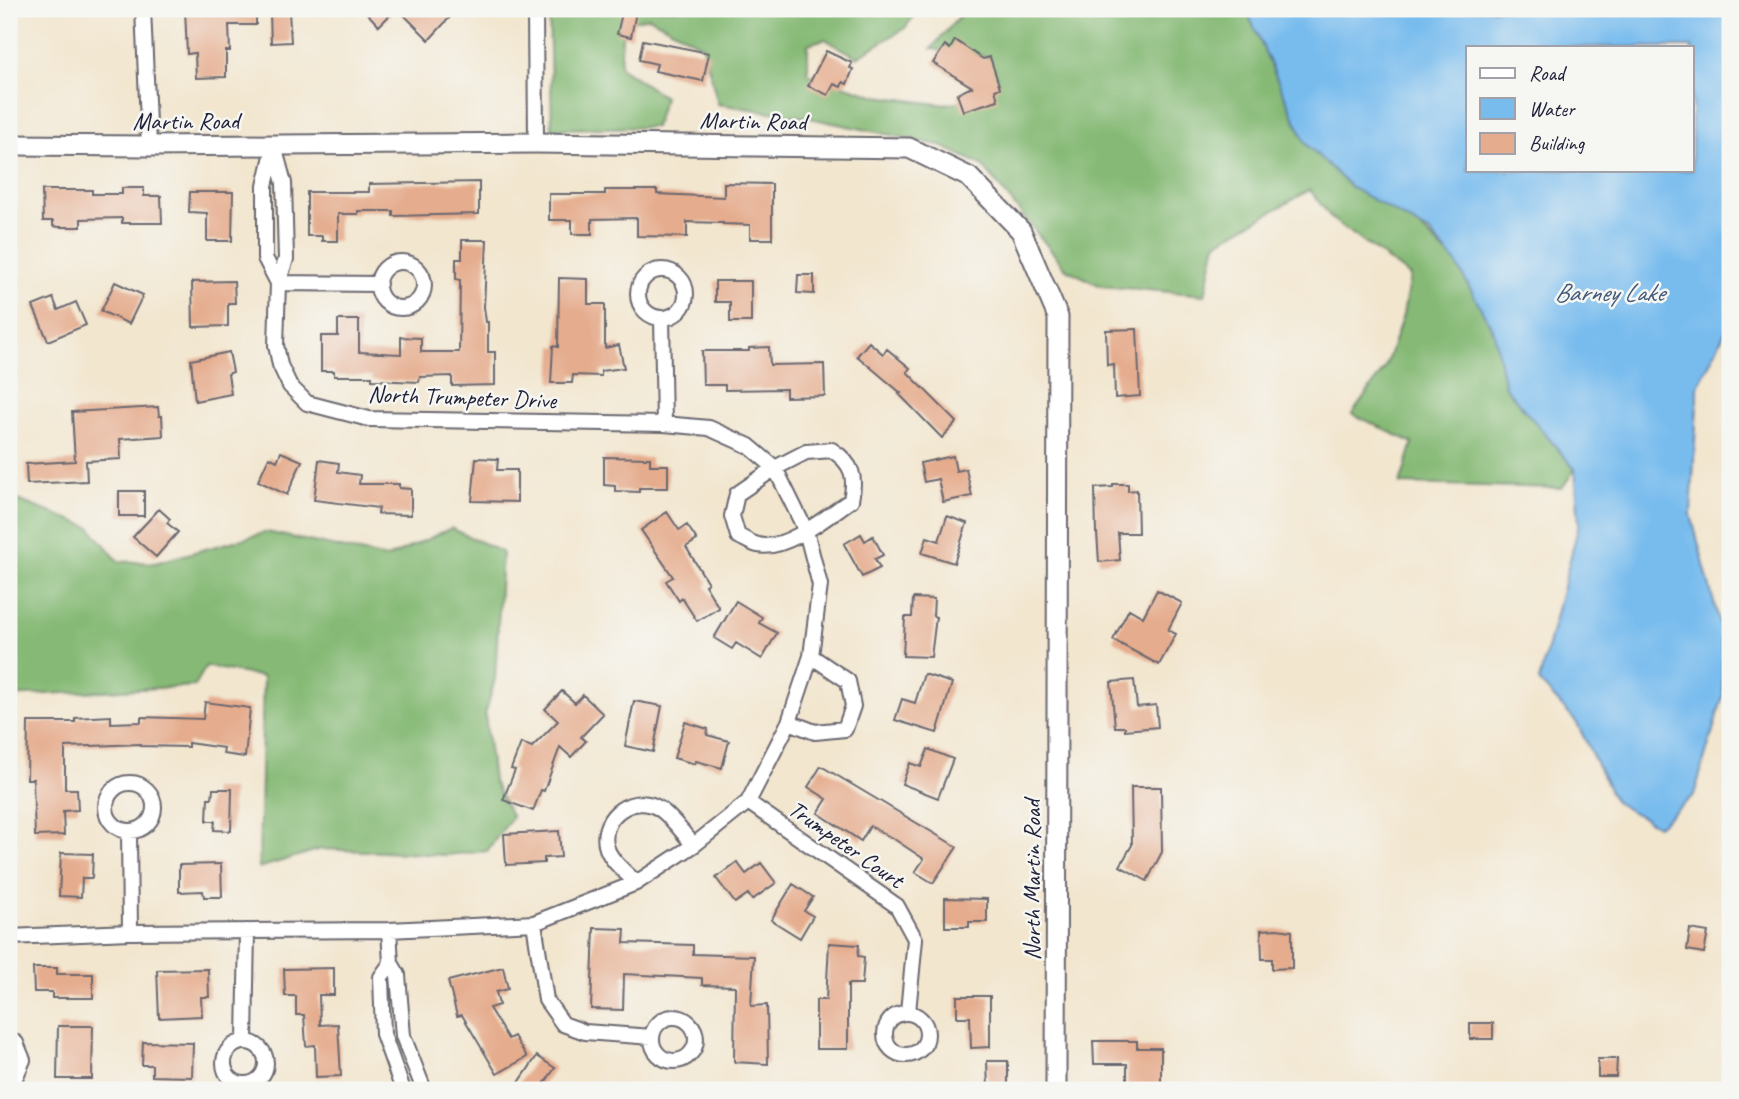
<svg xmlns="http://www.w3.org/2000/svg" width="1739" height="1099" viewBox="0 0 1739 1099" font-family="Caveat,sans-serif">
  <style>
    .forest { fill: #85b974; stroke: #546e58; stroke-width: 2 }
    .water { fill: #78bcee; stroke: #4d6f94; stroke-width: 2; fill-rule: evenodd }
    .building { fill: #e5ac8d }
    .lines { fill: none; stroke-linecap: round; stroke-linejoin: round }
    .minor-casing { stroke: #6b676f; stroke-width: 18 }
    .tertiary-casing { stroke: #6b676f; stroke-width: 23 }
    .minor { stroke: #fff; stroke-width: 14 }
    .tertiary { stroke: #fff; stroke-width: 19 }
    .labels { text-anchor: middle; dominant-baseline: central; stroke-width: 5; stroke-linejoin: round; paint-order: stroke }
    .street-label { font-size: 24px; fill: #22223b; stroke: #f6f6f2 }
    .water-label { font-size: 26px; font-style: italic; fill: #40587a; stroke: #f6f6f2 }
  </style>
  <rect width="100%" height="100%" fill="#f6f6f2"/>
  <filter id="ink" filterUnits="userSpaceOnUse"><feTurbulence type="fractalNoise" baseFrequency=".0143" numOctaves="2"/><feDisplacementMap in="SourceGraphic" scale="14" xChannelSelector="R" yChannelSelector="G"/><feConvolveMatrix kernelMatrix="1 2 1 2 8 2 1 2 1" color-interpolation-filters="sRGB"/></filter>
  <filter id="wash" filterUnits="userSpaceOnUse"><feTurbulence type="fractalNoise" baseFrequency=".00686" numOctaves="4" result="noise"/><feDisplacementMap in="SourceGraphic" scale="28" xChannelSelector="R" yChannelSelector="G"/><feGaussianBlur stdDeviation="1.57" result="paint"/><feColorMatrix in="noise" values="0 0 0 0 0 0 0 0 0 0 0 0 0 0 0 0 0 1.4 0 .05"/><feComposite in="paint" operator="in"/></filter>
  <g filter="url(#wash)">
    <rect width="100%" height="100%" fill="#f2e6cf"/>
    <path class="forest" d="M549 9H919L905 28 857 57 825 39 808 44V74L877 96 938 104 988 101 990 57 931 49 963 12V9H1246L1306 144 1351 187 1420 227 1456 263 1494 332 1505 387 1575 469 1562 488 1400 484 1413 443 1352 414 1385 368 1403 315 1410 276 1332 219 1310 190 1216 243 1205 295 1101 286 1066 269 982 165 939 145 809 118 718 104 703 46 649 17 623 23 620 67 664 97 655 127 552 129Z
      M9 497 90 527 118 561 155 563 267 532 387 558 451 528 502 552 495 679 485 715 493 781 512 817 487 851 446 855 321 849 259 868 263 677 206 666 195 686 9 696Z"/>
    <path class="water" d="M1246 9H1730V322L1698 386 1691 515 1721 630 1723 696 1694 795 1658 826 1615 802 1577 723 1539 681 1579 524 1575 469 1505 387 1494 332 1456 263 1429 232 1351 187 1306 144ZM1468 47H1692V170H1468Z"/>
    <g id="blocks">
      <path class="building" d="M185 9H256V25H229L230 51H226V77L196 78 195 53 187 54Z
        M363 9H396L379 26Z
        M398 9H444L451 16 429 40Z
        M623 9 636 12 631 37 617 34Z
        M289 12 291 42 271 43 270 13Z
        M643 40 709 53 703 81 655 71 657 64 639 60Z
        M955 40 983 59 990 57 1000 88 995 90 998 100 963 111 957 94 972 87 933 63 945 45 950 49Z
        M826 51 852 63 850 68 853 69 847 84 843 82 841 87 834 84 828 95 808 86Z
        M479 182V214L393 216V211H358V214H338V241H322V236H307V192H369V184Z
        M724 183 772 184V239H750V225L723 224V223L687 222V237L637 236V218L592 219V234H572V220H549V194H605V190H657V194L724 197Z
        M122 188H144V196H161L162 223H122V218L81 219V227H59L53 226V221H43L42 190H92V194H122Z
        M190 192H233L232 241H207V213L189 212Z
        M462 240H487L484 307 486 322H488V352H495V385L452 386V376L420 377 419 382 372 380V376H334V371H321V336H338V320H359V352L401 354V337L421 338V352H459L460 280 456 279V259H462Z
        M798 275H814V294L797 293Z
        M559 278 588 279V304H605V348L619 345 624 368 601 371V376L573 375 572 383H551L553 346 558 347Z
        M234 281 235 303H228V326L193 327 192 282Z
        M715 281H751V322H730V302H715Z
        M115 282 143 295 129 324 101 311Z
        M53 298 58 310 76 302 86 325 48 341 33 306Z
        M1137 329 1140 396 1115 398 1114 364 1107 365 1106 330Z
        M869 342 883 354 887 349 910 368 907 372 957 422 942 438 899 394 901 393 857 356Z
        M769 347 770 365 824 364 825 396 786 397V389L725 390V385H703L702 351H749V348Z
        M229 352 233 372 228 374 231 394 195 401 191 360Z
        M158 407 159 416H162L163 436 120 439 121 459 86 461 87 481 27 484 26 464 75 461 72 412Z
        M281 452 302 461 287 495 258 481 269 457 277 461Z
        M953 456 956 471 966 469 972 496 943 502 938 479 924 482 920 463Z
        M604 457 650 458V465H668V488H639V492L615 491V486L604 485Z
        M476 458 498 459 497 470H517V502L472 501Z
        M319 460 339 463 338 472 360 475 359 484H399V488L411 489V515L378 514 379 508 314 500Z
        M1113 484H1128V491L1137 490 1138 533H1118L1120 560 1099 562 1097 533H1096L1095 488 1113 487Z
        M119 491H144V516H119Z
        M159 509 170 519 167 523 178 532 156 557 133 537Z
        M667 512 679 530 687 525 697 540 686 547 708 583 705 585 719 608 697 621 682 598 679 601 666 581 673 577 641 530Z
        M947 516 967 523 954 563 922 553 927 537 939 541Z
        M861 534 865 541 873 536 883 555 875 559 880 568 862 577 844 544Z
        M1157 590 1182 603 1168 630 1176 634 1159 665 1113 640 1129 609 1143 617Z
        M913 598 934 599 933 616 936 617 931 657 903 656 905 617H912Z
        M736 601 762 617 759 623 777 633 762 659 736 643 732 649 714 638Z
        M924 674 952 683 937 733 895 720 902 699 915 703Z
        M1134 680 1137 707 1156 705 1158 727 1125 730V727H1115L1111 682Z
        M562 691 575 703 583 695 603 714 581 737 586 741 571 757 560 747 544 791 541 790 533 811 503 800 515 770 511 769 521 743 532 747 558 721 545 709Z
        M634 701 662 706 653 752 625 746Z
        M205 702 250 708 245 757 223 754 224 748 188 743V747L140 746V744L65 747V789H77L78 810 63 811 64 835 35 836 33 779H27L28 722H75V718L111 716V723L141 722V717L203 719Z
        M685 722 708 729 707 735 729 741 722 768 696 761 695 764 674 758Z
        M928 749 953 759 938 798 902 784 910 763 921 767Z
        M821 766 957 847 933 883 915 872 924 859 894 839 870 826 861 841 818 813 827 799 808 787Z
        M1131 787H1161L1162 852 1147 881 1120 866 1132 845Z
        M213 789H232L231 831 214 830 215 821H207L208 798H212Z
        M559 831 561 857 544 858V863L506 865 504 834Z
        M61 853 93 854 92 878H82L81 897 59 896Z
        M737 862 746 874 761 863 776 883 752 900 748 894 735 903 716 878Z
        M221 864 222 897H204L203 891 179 892V865Z
        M793 884 813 897 804 911 813 916 800 938 771 920Z
        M945 898 987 899V922H969V927H945Z
        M594 928 625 929 624 943 693 945V954L754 956 751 1006 767 1005 768 1064 734 1062 735 986 702 985V978L624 974 623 1010 591 1009Z
        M1277 929 1292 931V968L1272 969V959H1262L1261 930Z
        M1690 929 1708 932 1704 953 1687 950Z
        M829 943 859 945 858 956 864 957 862 984H848V1049H816V1000H826Z
        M503 967 508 989 496 992 499 1005 489 1008 508 1039 514 1036 527 1057 497 1074 462 1015 457 1016 448 981Z
        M33 968H57V974H93V998H52V992H34Z
        M334 968V995H319L320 1025 338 1024 341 1076 316 1077 315 1045 306 1046 304 1015H296V996H285L284 969Z
        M208 969 209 997H201L202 1016 159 1018 157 970Z
        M957 996H990V1047L971 1048 970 1017H957Z
        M1470 1023H1493V1039H1470Z
        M58 1026H93L92 1079H57Z
        M1093 1041H1137V1048H1161V1090H1127V1064H1094Z
        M143 1042 193 1043 192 1077 152 1076V1065H142Z
        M537 1056 555 1068 540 1090H514Z
        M1598 1059H1617L1616 1077H1598Z
        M987 1061H1008V1090H988Z"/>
    </g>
  </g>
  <g filter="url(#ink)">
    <use href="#blocks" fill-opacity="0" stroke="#6b676f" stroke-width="2"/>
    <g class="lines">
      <g class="minor-casing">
        <path id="minor" d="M143 9 149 146
          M535 9 536 143
          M274 147 265 186V258L278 283
          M378 285a23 23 0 1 1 46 0a23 23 0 1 1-46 0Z
          M638 294a24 24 0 1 1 48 0a24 24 0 1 1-48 0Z
          M278 283 379 284
          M662 318 664 424
          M832 450C853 464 856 477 851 500 829 515 785 552 758 545 752 544 745 539 738 536L732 516 737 494 775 468 806 452Z
          M789 722 815 732 845 729 853 706 848 681 811 656
          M106 807a24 24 0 1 1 48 0a24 24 0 1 1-48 0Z
          M748 802 897 906 915 939 908 1012
          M129 832 130 932
          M636 883C626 872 609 860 606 845 600 815 635 792 660 809 673 818 683 834 694 845
          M534 923 546 1000 563 1024 585 1032 652 1037
          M389 930 391 963 398 975 403 1036 424 1090
          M9 937 130 932 389 930 534 923 636 883 694 845 748 802 789 722 811 656 820 585 806 531 775 468 749 446 709 428 664 424 369 419 307 403 290 386 280 365 276 345 278 283 286 259 284 183 274 146
          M391 963 381 977 383 1034 403 1090
          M885 1034a21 21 0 1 1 42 0a21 21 0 1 1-42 0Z
          M652 1039a22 22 0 1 1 44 0a22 22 0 1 1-44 0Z
          M9 1039 16 1043 23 1060 16 1076 9 1079
          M245 1041 247 931
          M224 1063a21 21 0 1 1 42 0a21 21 0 1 1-42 0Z"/>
      </g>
      <g class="tertiary-casing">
        <path id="tertiary" d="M9 145 149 146 536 143 909 148 969 177 1021 231 1058 317 1056 1090"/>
      </g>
      <use href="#minor" class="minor"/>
      <use href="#tertiary" class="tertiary"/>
    </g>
  </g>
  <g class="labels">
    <g class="street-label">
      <text x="186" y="121">Martin Road</text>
      <text transform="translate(753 121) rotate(1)">Martin Road</text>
      <text transform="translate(462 397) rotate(2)">North Trumpeter Drive</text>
      <text transform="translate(846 844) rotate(35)">Trumpeter Court</text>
      <text transform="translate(1032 880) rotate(-90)">North Martin Road</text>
    </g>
    <g class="water-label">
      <text x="1609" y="292">Barney Lake</text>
    </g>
  </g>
  <rect width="1739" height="1099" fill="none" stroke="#f6f6f2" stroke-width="35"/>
  <rect x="1466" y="46" width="228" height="126" fill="#f6f6f2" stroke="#a1a1a9" stroke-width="2"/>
  <rect x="1480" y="68" width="35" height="10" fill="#ffffff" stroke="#a1a1a9" stroke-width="2"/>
  <text x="1529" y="80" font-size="21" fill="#22223b">Road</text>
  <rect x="1480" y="98" width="35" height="21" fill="#78bcee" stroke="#a1a1a9" stroke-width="2"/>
  <text x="1529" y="116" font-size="21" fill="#22223b">Water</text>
  <rect x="1480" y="133" width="35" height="21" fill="#e5ac8d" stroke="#a1a1a9" stroke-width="2"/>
  <text x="1529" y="150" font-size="21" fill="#22223b">Building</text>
</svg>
